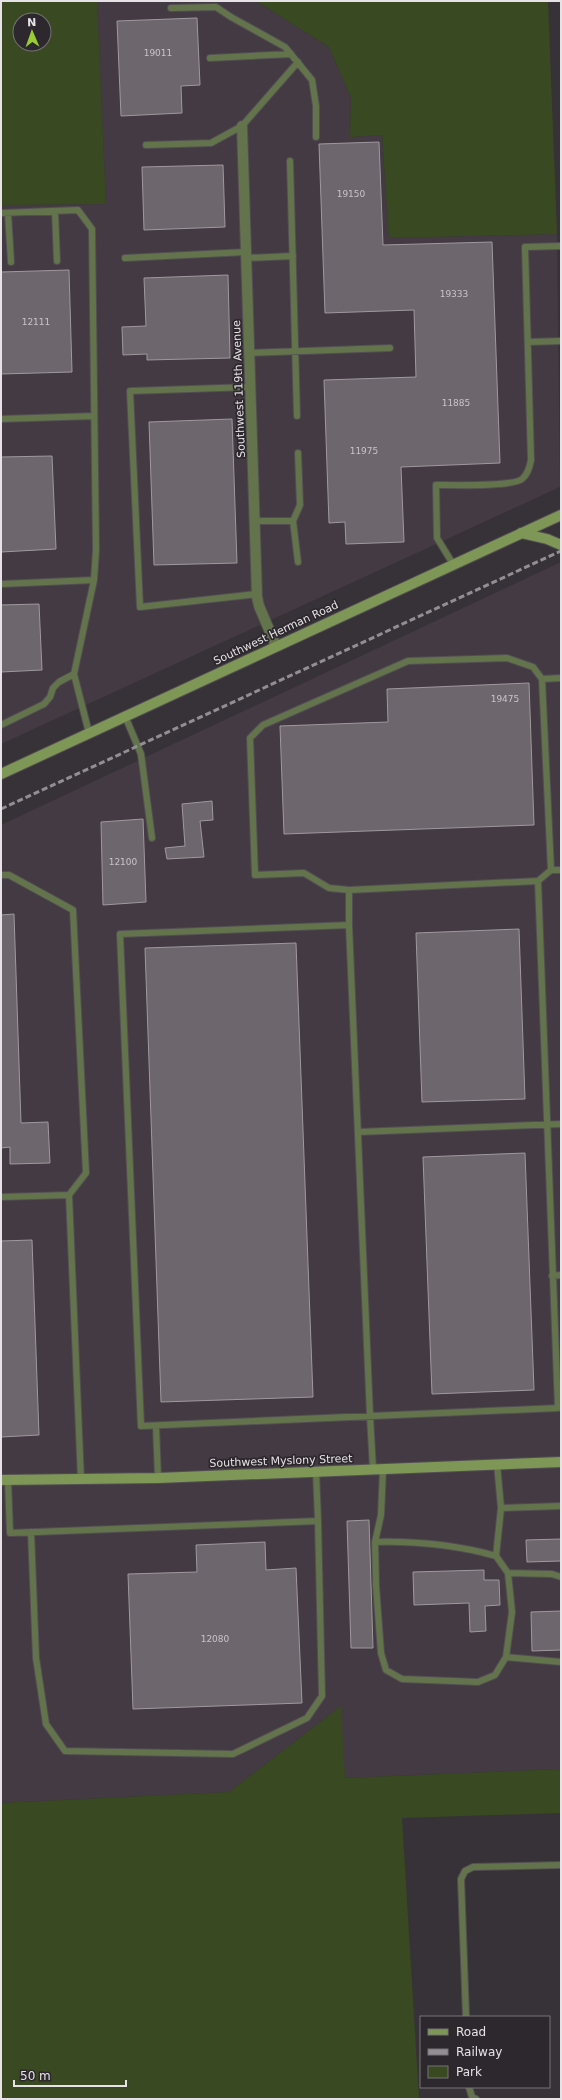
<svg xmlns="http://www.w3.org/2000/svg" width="562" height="2100" viewBox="0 0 562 2100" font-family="'DejaVu Sans',sans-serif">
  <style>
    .built { fill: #443a43 }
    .green { fill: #394921; fill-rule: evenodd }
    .building { fill: #6d676d; stroke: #9f999f }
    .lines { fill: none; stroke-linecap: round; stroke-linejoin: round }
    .lane-casing { stroke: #534e53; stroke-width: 8 }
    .street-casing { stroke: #534e53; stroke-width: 12 }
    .secondary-casing { stroke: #534e53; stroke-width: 12 }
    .lane { stroke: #63744c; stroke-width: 6 }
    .street { stroke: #63744c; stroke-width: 10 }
    .secondary { stroke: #7e9757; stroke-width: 10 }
    .rail { stroke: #938e93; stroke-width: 3; stroke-dasharray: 6 3; stroke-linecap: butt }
    .labels { text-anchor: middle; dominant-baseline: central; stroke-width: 3.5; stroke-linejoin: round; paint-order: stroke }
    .number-label { font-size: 9px; fill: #c8c3c8 }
    .street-label { font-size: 11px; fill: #e6e2e6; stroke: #2d282d }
  </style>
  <rect width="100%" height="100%" fill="#373237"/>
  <path class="built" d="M97 1H256L329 47 351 98 350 137 382 135 389 238 557 234 560 487 1 744V205L106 204Z
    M561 562V1769L345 1778 340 1707 229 1792 1 1803V825Z"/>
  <path class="green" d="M1 1H97L106 204 1 205ZM20 20H44V44H20Z
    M256 1H548L557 234 389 238 382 135 350 137 351 98 329 47Z
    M341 1706 345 1778 561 1769V1813L402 1818 419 2099H1V1803L229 1792Z"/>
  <path class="building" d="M197 18 200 85 181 86 182 113 121 116 117 21Z
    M379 142 383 245 492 242 500 463 401 467 404 542 346 544 345 522 329 523 324 380 416 377 414 310 325 313 319 144Z
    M223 165 225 227 144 230 142 167Z
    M69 270 72 372 1 374V272Z
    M228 275 230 358 147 360V354L123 355 122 327 146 326 144 278Z
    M232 419 237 563 154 565 149 422Z
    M52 456 56 549 1 552V457Z
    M39 604 42 670 1 672V605Z
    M529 683 534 825 284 834 280 726 388 722 387 689Z
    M212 801 213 820 200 821 204 857 167 859 165 848 185 846 182 804Z
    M143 819 146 902 103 905 101 822Z
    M14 914 21 1123 48 1122 50 1163 10 1164V1147L1 1148V915Z
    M519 929 525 1099 422 1102 416 933Z
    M296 943 313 1397 161 1402 145 948Z
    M525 1153 534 1390 432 1394 423 1157Z
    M32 1240 39 1435 1 1437V1241Z
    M369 1520 373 1648H351L347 1521Z
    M561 1539V1561L527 1562 526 1540Z
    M265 1542 266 1570 296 1568 302 1703 133 1709 128 1574 197 1572 196 1545Z
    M484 1570V1580H499L500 1605 485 1606 486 1631 470 1632 469 1603 414 1605 413 1572Z
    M561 1611V1650L532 1651 531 1612Z"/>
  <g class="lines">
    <g class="lane-casing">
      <path id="lane" d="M171 8 216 7 231 17 285 47 312 80 316 106V137
        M210 58 291 54
        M146 145 211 143 242 126 298 62
        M290 161 297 416
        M55 211 57 261
        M1 213 78 210 92 229 96 550 94 580 74 674 89 733
        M8 213 11 262
        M125 258 246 252
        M246 258 293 256
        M528 342 561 341
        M249 353 390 348
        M250 387 130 391 140 607 257 594
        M1 419 94 416
        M255 521H293L300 505 298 453
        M293 521 298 562
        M453 564 437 538 436 485C451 485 512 487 522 479 527 475 530 466 531 460L525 247 561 246
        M1 584 94 580
        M542 679 561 678
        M125 716 141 754 152 838
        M1 725 44 704 50 697 53 688 59 682 74 674
        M1 875H9L73 910 86 1173 69 1195 81 1480
        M538 881 551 870H561
        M349 890V925
        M358 1132 561 1124
        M1 1197 69 1195
        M552 1276 561 1275
        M156 1426 158 1478
        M373 1469 370 1416 349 925 120 934 141 1426 558 1408 538 881 349 890 329 888 304 873 255 875 250 738 263 725 408 661 507 658 533 667 542 679 551 870
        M383 1469 381 1515 375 1542 376 1586 381 1653 386 1670 402 1679 478 1682 495 1675 506 1657 512 1612 508 1573 496 1556 501 1508 497 1464
        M8 1480 10 1533 318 1521 316 1471
        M501 1508 561 1506
        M31 1532 36 1658 46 1724 65 1751 233 1754 307 1718 322 1696 318 1521
        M375 1542C417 1541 456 1545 496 1556
        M508 1573 552 1574 561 1577
        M506 1657 561 1662
        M466 2017 461 1879 465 1871 473 1867 561 1865
        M469 2087 472 2097 476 2099"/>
    </g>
    <g class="street-casing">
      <path id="street" d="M242 126 257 597 259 606 276 646"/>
    </g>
    <g class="secondary-casing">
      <path id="secondary" d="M521 533 547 539 561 545
        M1 774 561 515
        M1 1480 158 1478 561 1462"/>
    </g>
    <use href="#lane" class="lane"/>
    <use href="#street" class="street"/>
    <use href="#secondary" class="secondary"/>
    <path class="rail" d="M1 809 561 551"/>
  </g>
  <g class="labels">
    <g class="number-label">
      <text x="158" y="53">19011</text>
      <text x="351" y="194">19150</text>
      <text x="454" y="294">19333</text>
      <text x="36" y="322">12111</text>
      <text x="456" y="403">11885</text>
      <text x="364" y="451">11975</text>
      <text x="505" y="699">19475</text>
      <text x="123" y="862">12100</text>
      <text x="215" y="1639">12080</text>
    </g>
    <g class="street-label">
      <text transform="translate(239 389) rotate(-92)">Southwest 119th Avenue</text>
      <text transform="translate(276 633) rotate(-25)">Southwest Herman Road</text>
      <text transform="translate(281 1461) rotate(-2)">Southwest Myslony Street</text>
    </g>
  </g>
  <rect width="562" height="2100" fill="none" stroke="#e6e2e6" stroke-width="4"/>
  <rect x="420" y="2016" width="130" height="72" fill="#2d282d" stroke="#777277"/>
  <rect x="428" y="2029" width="20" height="6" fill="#7e9757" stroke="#777277"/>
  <text x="456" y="2036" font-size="12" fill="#e6e2e6">Road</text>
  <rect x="428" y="2049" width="20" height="6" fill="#938e93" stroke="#777277"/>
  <text x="456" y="2056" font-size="12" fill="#e6e2e6">Railway</text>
  <rect x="428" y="2066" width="20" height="12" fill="#394921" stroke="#777277"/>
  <text x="456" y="2076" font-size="12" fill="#e6e2e6">Park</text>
  <g transform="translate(32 32) rotate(358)"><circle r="19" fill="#2d282d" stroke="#777277"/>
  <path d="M0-3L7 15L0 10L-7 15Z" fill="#99cb35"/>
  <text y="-6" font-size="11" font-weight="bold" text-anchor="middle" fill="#e6e2e6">N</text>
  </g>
  <path d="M14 2080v6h112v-6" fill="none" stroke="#e6e2e6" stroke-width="2"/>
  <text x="20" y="2080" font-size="12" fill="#e6e2e6" stroke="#2d282d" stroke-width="3" paint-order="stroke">50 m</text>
</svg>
